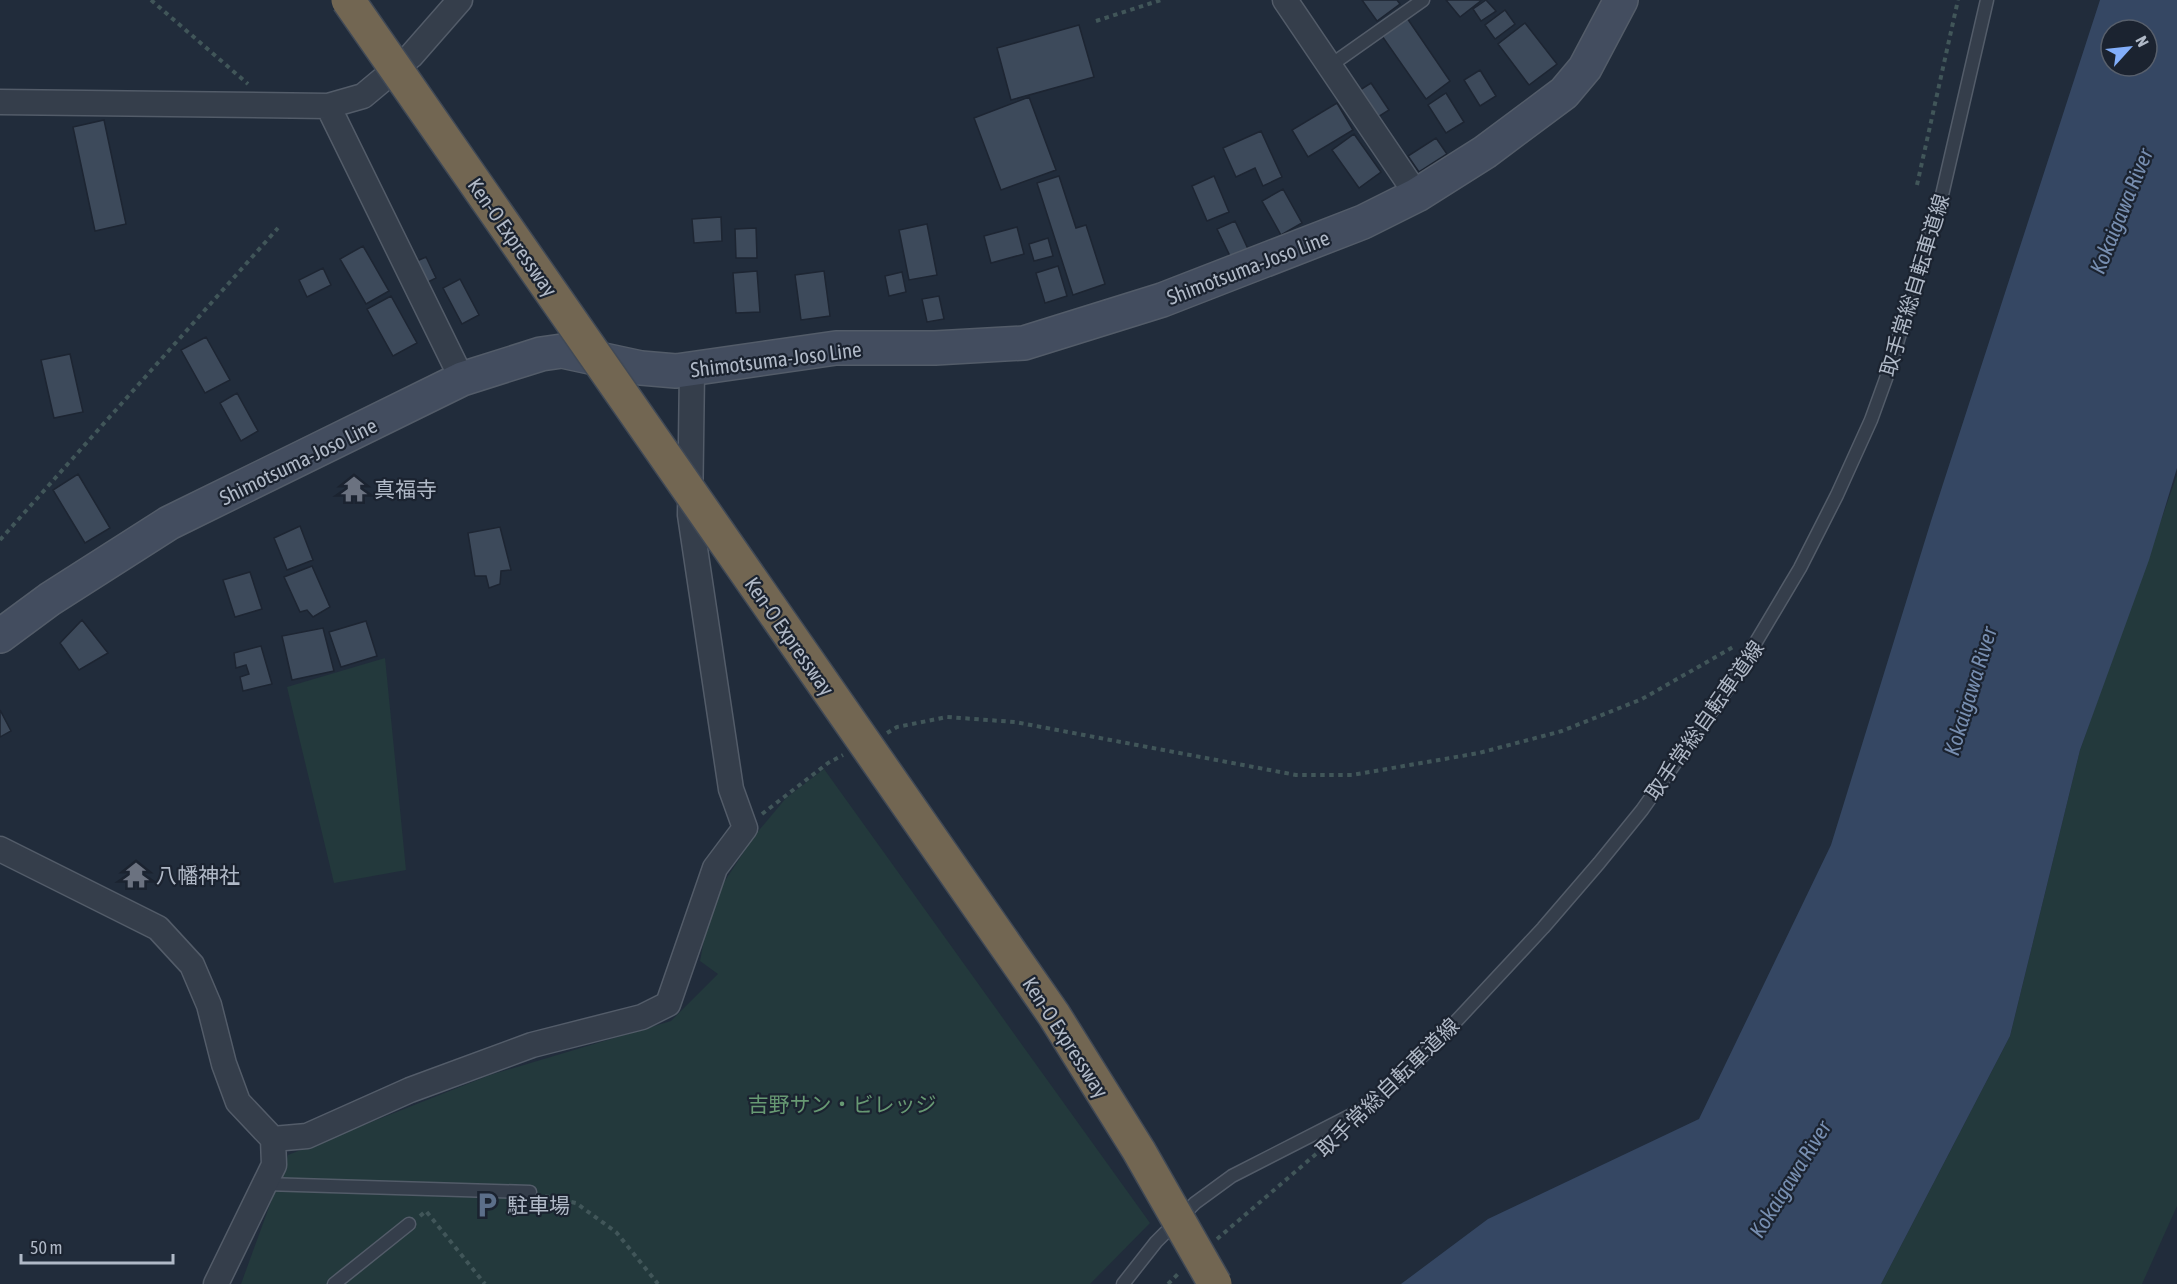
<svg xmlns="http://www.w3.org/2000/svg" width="2177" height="1284" viewBox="0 0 2177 1284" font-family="'Asap Condensed','Noto Sans JP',sans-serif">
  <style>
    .green { fill: #23393c }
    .water { fill: #354763; fill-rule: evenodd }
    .building { fill: #3d4a5b; stroke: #1d2532; stroke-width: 1.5 }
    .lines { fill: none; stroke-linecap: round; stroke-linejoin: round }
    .lane-casing { stroke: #535c69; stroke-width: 15 }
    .street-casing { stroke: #535c69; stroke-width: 27 }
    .secondary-casing { stroke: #535c69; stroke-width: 36 }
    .path { stroke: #415659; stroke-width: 4; stroke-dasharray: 4.5 4.5; stroke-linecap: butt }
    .lane { stroke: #353e4b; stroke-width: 12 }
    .street { stroke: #353e4b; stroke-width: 24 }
    .secondary { stroke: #434d5f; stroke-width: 33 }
    .highway-bridge-casing { stroke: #404956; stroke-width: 36; stroke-linecap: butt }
    .highway-bridge { stroke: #726652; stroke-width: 33 }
    .labels { text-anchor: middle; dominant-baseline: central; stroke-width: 4.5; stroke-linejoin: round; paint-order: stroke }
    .street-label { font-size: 21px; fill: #b0b9c7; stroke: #1b2330 }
    .poi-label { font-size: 21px; fill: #b0b9c7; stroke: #1b2330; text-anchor: start }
    .park-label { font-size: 21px; fill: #679973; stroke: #1b2330 }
    .water-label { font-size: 22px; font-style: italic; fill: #778eb0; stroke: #1b2330 }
  </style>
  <rect width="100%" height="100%" fill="#212c3b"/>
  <path class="green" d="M2177 475V1206L2142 1284H1881L2010 1036 2080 750Z
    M385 658 406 870 334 883 287 687Z
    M824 769 1150 1223 1090 1284H241L288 1155 490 1075 671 1021 718 974 700 961 711 902 755 835 786 798Z"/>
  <path class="water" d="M2100 0H2177V468L2149 560 2080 750 2010 1036 1881 1284H1401L1488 1219 1699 1119 1831 845 1931 521ZM2111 30H2147V66H2111Z"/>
  <path class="building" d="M1362 0H1397L1400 4 1377 21Z
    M1446 0H1482L1460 17Z
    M1486 0 1496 11 1481 21 1473 9Z
    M1505 10 1515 24 1495 39 1485 25Z
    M1407 18 1450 81 1426 99 1382 36Z
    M1525 23 1557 64 1529 85 1498 44Z
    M1079 25 1094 77 1011 100 997 48Z
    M1480 70 1496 96 1480 106 1464 80Z
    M1371 83 1389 110 1378 117 1360 90Z
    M1446 93 1464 122 1446 133 1428 105Z
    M1029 97 1056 170 1001 190 974 118Z
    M1337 103 1353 130 1308 157 1292 130Z
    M104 120 126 224 95 231 73 127Z
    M1261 131 1282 177 1263 186 1255 168 1236 177 1223 148Z
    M1354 134 1381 172 1359 188 1332 150Z
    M1436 138 1447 154 1419 172 1408 156Z
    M1059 176 1076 228 1086 225 1105 284 1073 295 1037 183Z
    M1214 176 1229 212 1207 221 1192 186Z
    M1283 189 1302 223 1281 235 1262 201Z
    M721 217 722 241 694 243 692 219Z
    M1235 221 1248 249 1231 258 1217 229Z
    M927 224 937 275 909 280 899 230Z
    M1017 227 1024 254 991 263 984 236Z
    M756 228 757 258H736L735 229Z
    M1048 238 1053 256 1034 261 1029 244Z
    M363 246 389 291 366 304 340 259Z
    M426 257 436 278 422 285 412 263Z
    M1058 266 1067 296 1045 303 1036 273Z
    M323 268 331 285 307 297 299 280Z
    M757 271 760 312 736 313 733 273Z
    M824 271 830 316 801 320 795 275Z
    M902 272 906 292 889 296 885 276Z
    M460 279 479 315 462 324 443 288Z
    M391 296 417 343 393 356 367 309Z
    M939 296 944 319 927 322 922 299Z
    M206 337 230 380 205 393 181 350Z
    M70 354 83 412 54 418 41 360Z
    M237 393 258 431 241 441 220 403Z
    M78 474 110 528 85 543 53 490Z
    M300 526 313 560 287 570 274 538Z
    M500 527 511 570 501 571 500 584 489 588 486 576H475L468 533Z
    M312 566 330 607 313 617 307 610 300 612 284 577Z
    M250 572 262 609 235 617 223 580Z
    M82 620 108 653 79 670 60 643Z
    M366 621 377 656 341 667 329 632Z
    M323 628 334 671 292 680 282 636Z
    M261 646 272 684 243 691 240 677 249 674 246 665 236 668 234 653Z
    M0 710 11 731 0 737Z"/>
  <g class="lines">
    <g class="lane-casing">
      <path id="lane" d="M1331 65 1423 0
        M265 1184 530 1192
        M334 1284 409 1224
        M1123 1284 1156 1242 1195 1203 1232 1176 1367 1107 1434 1045 1543 928 1599 863 1642 810 1731 684 1800 568 1837 495 1871 420 1888 373 1942 195 1987 0"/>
    </g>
    <g class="street-casing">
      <path id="street" d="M1285 0 1417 195
        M0 102 328 106 363 96 411 56 460 0
        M328 106 462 379
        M0 849 158 928 192 965 209 1005 224 1064 238 1102 273 1139 274 1165 216 1284
        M273 1139 307 1136 410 1090 532 1045 642 1017 668 1004 715 868 745 828 731 789 690 515 692 370"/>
    </g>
    <g class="secondary-casing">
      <path id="secondary" d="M0 636 50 599 169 523 462 379 541 354 562 351 641 368 676 371 836 348H935L1024 343 1162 300 1363 222 1417 195 1485 152 1564 93 1585 68 1621 0"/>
    </g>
    <path class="path" d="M151 0 248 84
      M1096 21 1161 0
      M1917 185 1958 0
      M0 540 278 228
      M887 733 897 727 947 717 1015 722 1296 775H1352L1479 753 1562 731 1642 699 1735 646
      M762 814 828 763 843 755
      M545 1196 576 1203 616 1232 658 1284
      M420 1216 426 1211 485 1284
      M1217 1239 1323 1148
      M1168 1284 1180 1272"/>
    <use href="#lane" class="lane"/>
    <use href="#street" class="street"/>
    <use href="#secondary" class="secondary"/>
    <g class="highway-bridge-casing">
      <path id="highway-bridge" d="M348 0 1054 1015 1139 1151 1215 1284"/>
    </g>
    <use href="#highway-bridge" class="highway-bridge"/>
  </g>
  <defs>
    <g id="temple-bare" transform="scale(2.07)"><path d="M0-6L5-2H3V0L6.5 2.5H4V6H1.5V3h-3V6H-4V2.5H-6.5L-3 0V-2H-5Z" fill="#6b7280" stroke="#1b2330" stroke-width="2.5" paint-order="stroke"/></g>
    <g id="parking-bare" transform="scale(2.07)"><path d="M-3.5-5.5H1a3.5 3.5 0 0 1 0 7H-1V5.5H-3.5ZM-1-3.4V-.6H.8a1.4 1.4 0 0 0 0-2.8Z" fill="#5c6f8a" stroke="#1b2330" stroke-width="2.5" paint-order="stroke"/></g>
  </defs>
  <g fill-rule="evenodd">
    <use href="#temple-bare" x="354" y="489"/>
    <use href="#temple-bare" x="136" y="875"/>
    <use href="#parking-bare" x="487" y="1205"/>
  </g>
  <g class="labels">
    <g class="street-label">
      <text transform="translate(513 237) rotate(55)">Ken-O Expressway</text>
      <text transform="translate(1248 267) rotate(-21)">Shimotsuma-Joso Line</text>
      <text transform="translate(1914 285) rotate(-73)">取手常総自転車道線</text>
      <text transform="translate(776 359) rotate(-7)">Shimotsuma-Joso Line</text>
      <text transform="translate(298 461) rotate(-26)">Shimotsuma-Joso Line</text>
      <text transform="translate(790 636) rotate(55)">Ken-O Expressway</text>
      <text transform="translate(1704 720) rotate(-55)">取手常総自転車道線</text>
      <text transform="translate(1066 1037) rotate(57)">Ken-O Expressway</text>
      <text transform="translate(1387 1087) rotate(-44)">取手常総自転車道線</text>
    </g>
    <g class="poi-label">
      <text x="374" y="489">真福寺</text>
      <text x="156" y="875">八幡神社</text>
      <text x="507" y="1205">駐車場</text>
    </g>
    <g class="park-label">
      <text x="842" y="1104">吉野サン・ビレッジ</text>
    </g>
    <g class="water-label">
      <text transform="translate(2121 211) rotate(-68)">Kokaigawa River</text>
      <text transform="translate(1970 691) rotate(-73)">Kokaigawa River</text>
      <text transform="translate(1790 1179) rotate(-58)">Kokaigawa River</text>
    </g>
  </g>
  <g transform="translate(2129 48) rotate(63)"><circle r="28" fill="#1b2330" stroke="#575f6c" stroke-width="1.5"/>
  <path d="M0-4.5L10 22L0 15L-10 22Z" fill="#82aefa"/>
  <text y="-9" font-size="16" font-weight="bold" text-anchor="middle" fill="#b0b9c7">N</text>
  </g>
  <path d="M21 1254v9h152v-9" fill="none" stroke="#b0b9c7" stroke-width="3"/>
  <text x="30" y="1254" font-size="18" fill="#b0b9c7" stroke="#1b2330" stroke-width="4.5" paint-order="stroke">50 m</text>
</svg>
